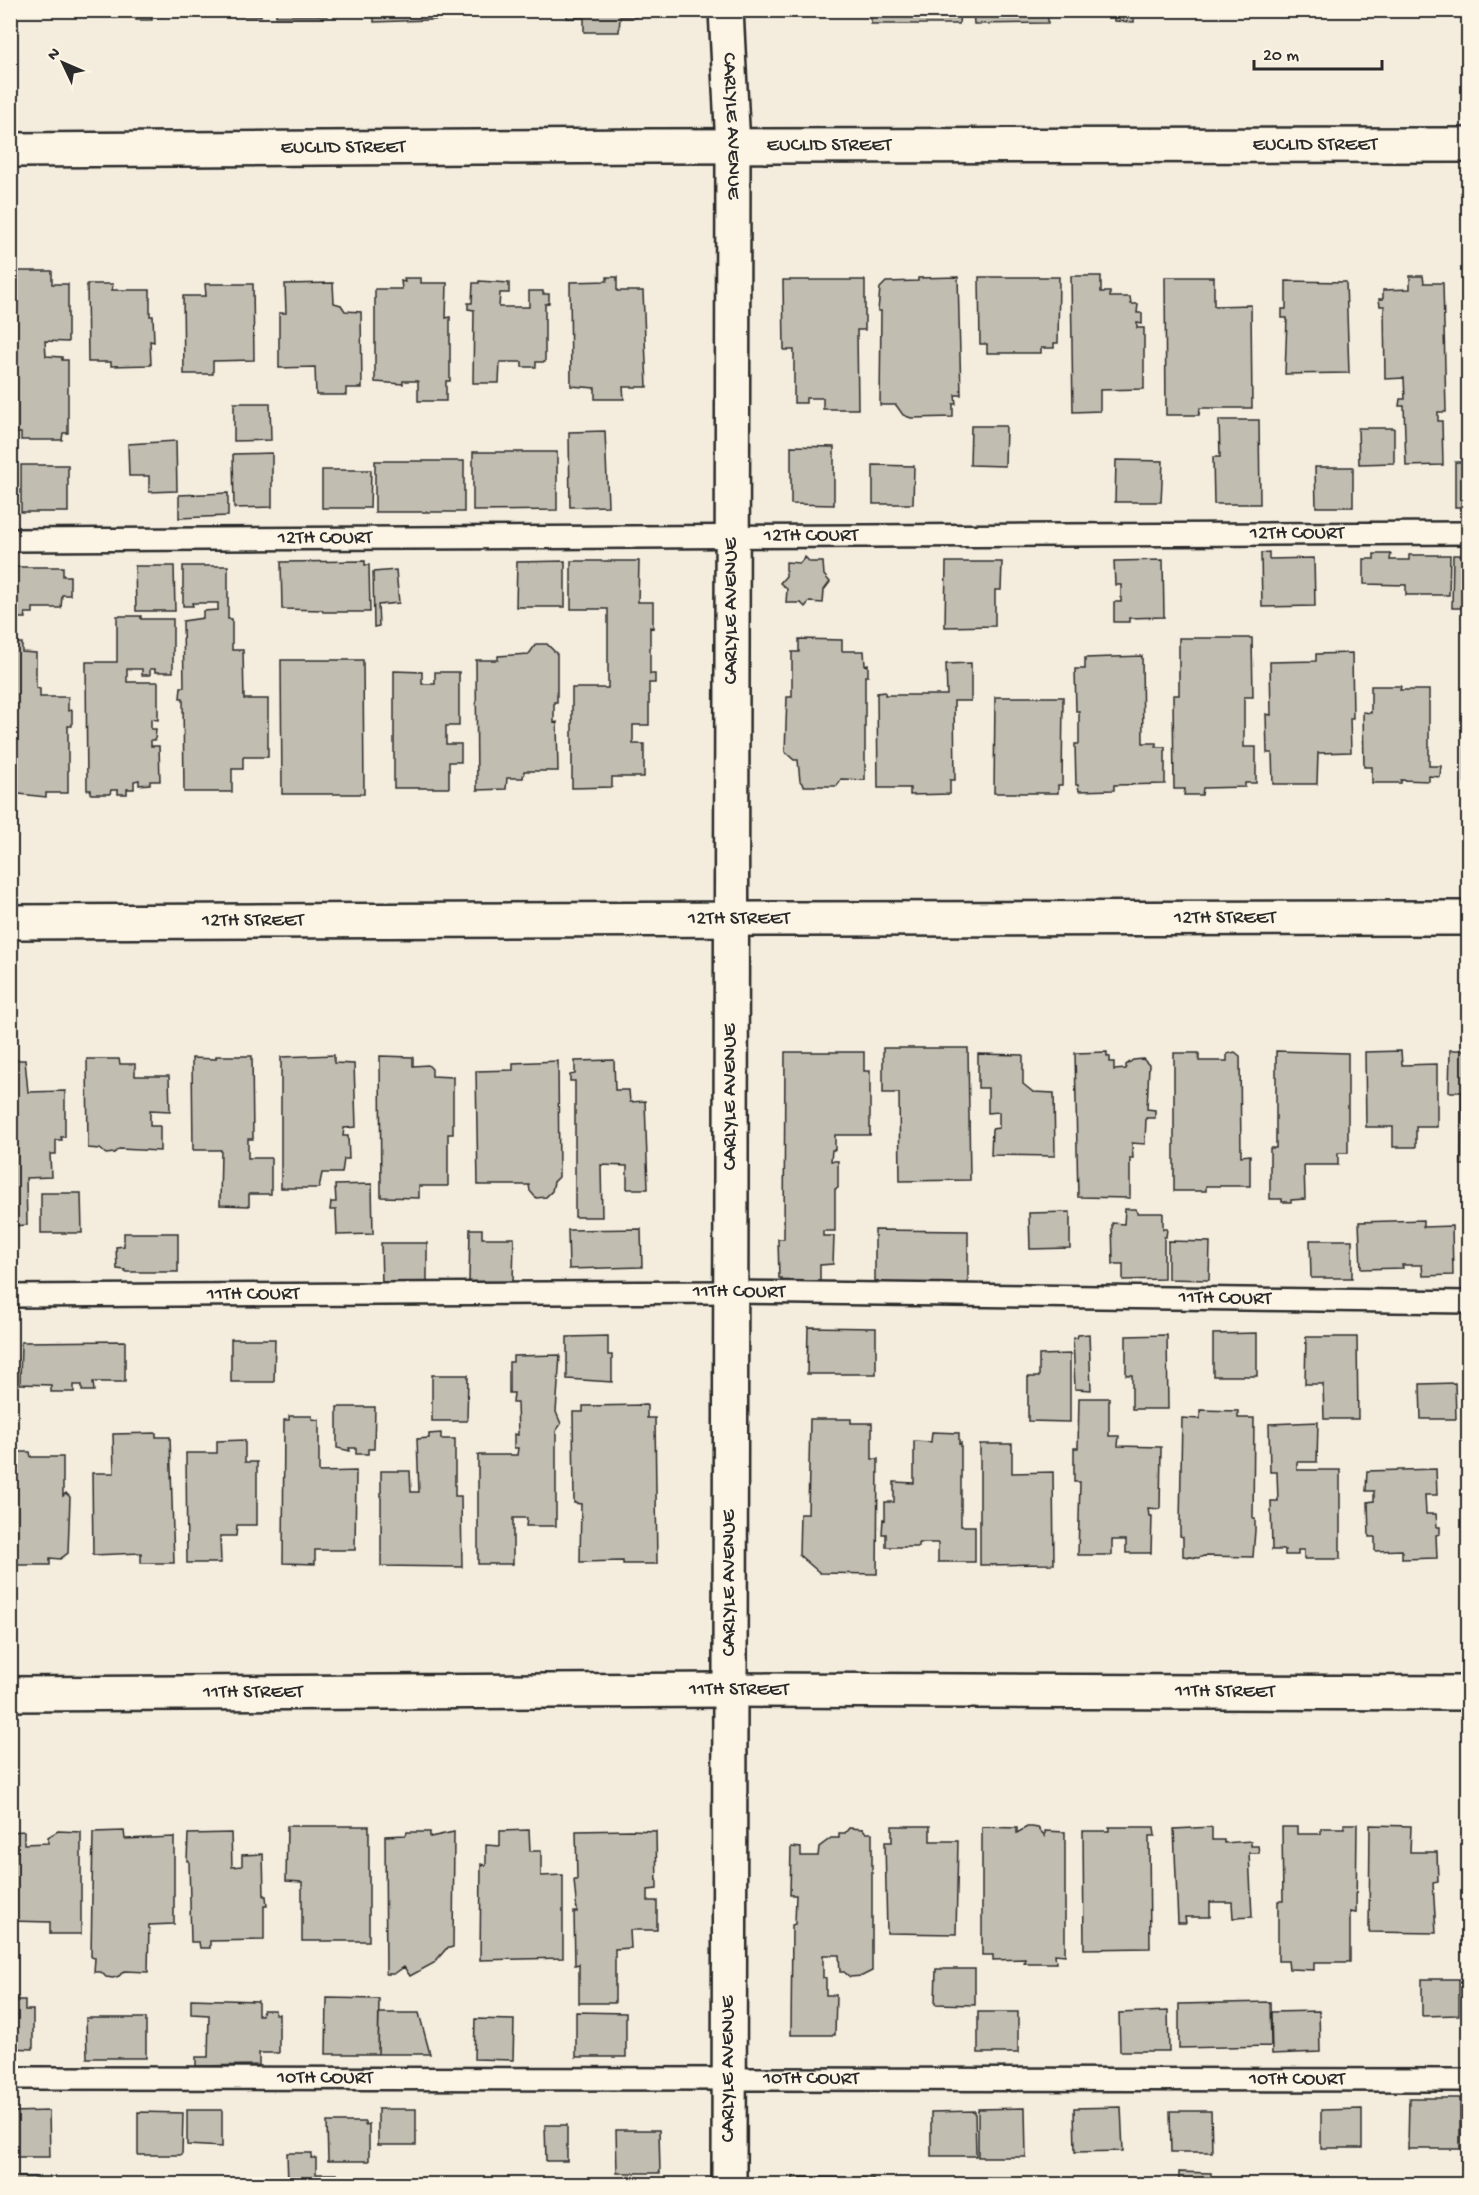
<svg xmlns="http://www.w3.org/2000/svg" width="1479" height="2195" viewBox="0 0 1479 2195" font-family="'Gochi Hand',sans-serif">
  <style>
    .building { fill: #c2bdb1; stroke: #2b2b2b; stroke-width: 1.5 }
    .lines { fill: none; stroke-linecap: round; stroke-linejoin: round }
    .service-casing { stroke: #2b2b2b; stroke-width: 26 }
    .minor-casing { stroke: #2b2b2b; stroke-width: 38 }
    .service { stroke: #fcf5e5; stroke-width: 21 }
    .minor { stroke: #fcf5e5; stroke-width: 33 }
    .labels { text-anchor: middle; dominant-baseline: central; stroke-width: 4.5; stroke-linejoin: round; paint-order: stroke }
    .street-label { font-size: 20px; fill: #2b2b2b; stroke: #fcf5e5 }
  </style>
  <rect width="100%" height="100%" fill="#f4edde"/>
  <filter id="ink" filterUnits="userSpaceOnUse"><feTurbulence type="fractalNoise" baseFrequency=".0167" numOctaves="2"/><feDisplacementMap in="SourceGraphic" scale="12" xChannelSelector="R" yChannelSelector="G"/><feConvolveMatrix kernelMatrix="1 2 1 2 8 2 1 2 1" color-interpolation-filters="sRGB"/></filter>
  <g filter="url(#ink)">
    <path class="building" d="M89 10H163V16H151L152 20H136V17H113L114 13H89Z
      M224 10H261V16H224Z
      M276 10H327V16H276Z
      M374 10H456V19L374 22Z
      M486 10H524V15H486Z
      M567 10H637V17H620L619 32H584V18H567Z
      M785 10H863V13L827 14V12H809L805 15 790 16Z
      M871 10H960L959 24H871Z
      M973 10H1048V23L974 24Z
      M1134 10V22L1114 21V12L1082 11Z
      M10 271H52V284H68V342L45 341 46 356 62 357V360H68V433H63L62 440H21V433H10Z
      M1071 276H1101V292H1110V297H1130L1131 304H1138L1137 313H1142V324L1137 323V328H1144V389L1100 390V411L1073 412Z
      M1410 276H1423L1424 283H1443L1446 412H1438V421H1442L1443 465 1406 466 1404 406H1399L1400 399H1405L1404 378 1385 379 1384 306H1380L1379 299H1383V290L1410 289Z
      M607 277H617V291H643L647 387H623L624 399H595V388L571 386 570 282 607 281Z
      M958 277 961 395H955L956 404H953V417L911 418 903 415 896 405H880L881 311H878L880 288 886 282 918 281V278Z
      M979 277H1059L1058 343H1054V348H1041V353H987V344H980Z
      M1165 277H1214V306L1251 305 1252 408H1200L1199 415H1166Z
      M404 278H421V283H447L446 318 450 317V381H446V401H418V381H403V384L375 382V289H402L401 281 405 282Z
      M783 280H865V330H857L858 409H823V398H806V403H794V350H784Z
      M479 281 509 283V293H500L499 307H529V291H543V294H549V303L545 304V362H536V367H522V362H500L499 383H473L474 310 468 309V303H472L473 283H479Z
      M1286 281 1346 282 1349 373 1285 374 1287 318H1282V309H1286Z
      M333 283 334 303 341 305 345 311 361 312 362 388H346V395H316L315 367 279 368V313H286L285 284Z
      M87 284H113L112 290H150V316H153L154 342 150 341 151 365 111 366V362H88Z
      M205 284H253L254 360 213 361V374H184L183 296H206Z
      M1463 295H1468V399H1464Z
      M234 403H270L271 440 234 441Z
      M1219 420H1259L1260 504H1214L1213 457H1220Z
      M971 426H1006L1005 466 970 465Z
      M1358 428H1394V463L1359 464Z
      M605 431 608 506 570 507 569 432Z
      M176 441 177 491 149 492V476H129L128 444Z
      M791 446 834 447V505L791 504Z
      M473 452H557V510L473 511Z
      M272 453V507L234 508 233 454Z
      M1116 460 1163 461 1161 502H1115Z
      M375 461H464V512H375Z
      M1455 462H1468V507H1455Z
      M21 465H68V512H21Z
      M873 465 914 466 913 504H873Z
      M1315 467H1353V507H1316Z
      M322 470H371L370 508H322Z
      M228 493V516L179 518V495Z
      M1269 552V559L1314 558 1315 606 1262 607 1261 553Z
      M1374 554H1391L1390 560H1409V555H1450L1449 595H1406V585L1364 584V559H1374Z
      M1453 555H1468V608H1452Z
      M805 557 810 562H823L824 575 830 582 824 590 823 603 809 602 805 607 801 603H786L787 589 780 583 786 576V562L800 563Z
      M1163 560 1164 617 1129 618V622H1114V602H1121V585H1115L1114 561Z
      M365 561V565H369L370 612H323L322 610 282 609 281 562Z
      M565 561V607H516L517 562Z
      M571 561H639L638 602H653V628L650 627V674H655V683H649V725H633V744H644V777H612V787L572 788V688H608V609H571Z
      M946 562H1002L1001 590H995V626L945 627Z
      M135 566H174L175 611H136Z
      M183 566H228V619H232V650H243L244 699H268V757H243V769H232V792H184L183 698H180L181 687H184L183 621 203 618V611L218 610V603H192L193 606H183Z
      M10 567H63V576H70V595H62L61 608H33V613H25L26 618H10Z
      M396 570 399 603 378 605 379 626 374 627 373 572Z
      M117 616H141V619H173V672H155V669H150V675H142V669H127V682H158V720L151 719V729H156L155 740H151V746H159L160 781H150V784L139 785V780L134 781V789H127V794H118V790H111L110 794H91V790H87L86 662H117Z
      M1179 638H1252L1253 697H1244V747H1256V783H1245V787L1203 788 1202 795H1184L1185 789H1174L1173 695H1179Z
      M799 639 842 640V651H864L865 665 868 664V676H865V780L841 779 837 786H804L800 781 798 760H794L785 752 787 697H792V652H799Z
      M10 643H22V652L36 653V688L40 689V697H68V711L72 710V726H68V793H46V797L10 793Z
      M536 644H547L557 654V702H554V723L557 722 558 771H524L523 778H507L506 789 477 790 476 660H498V656L529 654Z
      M1352 653 1353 718H1350L1351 752 1318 753 1317 784H1273L1272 753H1267L1266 714 1271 715 1270 662 1316 661V654Z
      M1142 656 1143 743H1156V747H1165V784L1114 785V790L1079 791 1078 785H1076L1075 744H1079V711H1076L1075 669H1085V658Z
      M1465 657H1468V782H1465Z
      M281 660H363L364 794H282Z
      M971 663V701H954L955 780H950V794L910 795V788H878L877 693 885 692V695H947L946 664Z
      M394 671 422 672V684H435V672H459V726H446V744H461V762H449V788H394Z
      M1371 686H1401L1400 690H1429V766H1441L1440 777 1429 776V781L1401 780V783H1372V767H1364L1363 712 1371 713Z
      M995 697H1063L1062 785H1058V793H994Z
      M883 1048H968L970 1180 900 1181 899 1093H883Z
      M1450 1050H1468V1165H1461L1462 1092H1449Z
      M1276 1051 1348 1053V1153H1338V1165H1304L1305 1199 1291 1200V1202H1282V1199H1270V1148H1276Z
      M1401 1051 1402 1065 1437 1064V1127H1416V1147H1393V1127H1366L1365 1052Z
      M785 1052H864V1071H870V1135H835V1150H832L831 1161H838V1188L835 1189V1231H823V1236H834L833 1264 820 1265V1284L782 1285V1278H779L778 1239H784Z
      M1107 1052V1056L1110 1057V1062H1114V1070L1126 1069V1065L1133 1060 1143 1059 1149 1065 1147 1109 1155 1110V1118H1146L1145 1144 1132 1143 1133 1158H1130V1198L1078 1197 1075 1053Z
      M1235 1052 1240 1056 1241 1156 1250 1155V1186H1206V1191H1174V1053H1199V1061H1227V1054Z
      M978 1054 1023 1055V1084L1033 1092 1054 1093 1055 1156 991 1155 992 1129 999 1128V1112L988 1113V1088H978Z
      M334 1055V1063L354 1064 356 1127 344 1128 343 1136H348L349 1159H344L342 1173H322L319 1188H281V1057Z
      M216 1056H252L253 1139H248V1158H271V1194H249V1206L220 1205 221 1150H193L192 1058 216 1059Z
      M380 1056 413 1057V1066L428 1065 432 1069V1076L453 1077V1134H448V1186H419V1198L381 1197Z
      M87 1059H119L120 1064H135V1076H169L170 1111 150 1110V1126H160V1151L119 1149 114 1153 106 1154 100 1149 88 1148Z
      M10 1060H25L28 1092 65 1091V1137H61L62 1140H56V1154H50L51 1177 26 1178 27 1225 10 1226Z
      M614 1060 615 1090H629L630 1102 645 1101 648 1189H627V1166L601 1165 602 1217H575V1081H570V1075L575 1074V1061Z
      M558 1061 559 1177 554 1182 552 1191 546 1197 536 1198 530 1191 529 1185H478L476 1071 513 1070V1063Z
      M372 1184 373 1234 337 1235 336 1210H330L331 1202H336L335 1185Z
      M41 1193H81L82 1233H41Z
      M1125 1209H1136L1137 1213H1163V1229H1167L1166 1237H1164V1279L1123 1280V1264H1113L1112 1223 1124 1224Z
      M1070 1212V1248L1030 1249 1029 1213Z
      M1423 1220V1227L1452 1226 1453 1275 1423 1276 1422 1265H1402L1403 1268 1361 1269 1359 1222Z
      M470 1229H482V1238H514L513 1283 469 1282Z
      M641 1229 642 1267 569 1269 568 1230Z
      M875 1230 968 1231V1287H875Z
      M124 1233H178V1272H125V1270L117 1269 116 1247 124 1246Z
      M1310 1240H1352V1278H1311Z
      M1168 1241 1210 1242 1209 1280 1168 1279Z
      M381 1243H427V1286H382Z
      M808 1327 876 1328V1374H807Z
      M1257 1333V1376H1213V1334Z
      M1089 1334 1091 1390 1075 1389 1073 1338H1077L1078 1335Z
      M1167 1335 1168 1409H1132V1375H1126V1336Z
      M608 1336V1355H612V1382L567 1379V1337Z
      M1306 1337H1357L1358 1419H1324L1323 1384H1305Z
      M231 1339H275L274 1382H231Z
      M125 1341V1382H93L94 1391H82V1385H74V1392H51V1385L20 1384 21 1342Z
      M1070 1354V1422L1028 1421V1377H1039V1355Z
      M560 1355 556 1412 561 1424 556 1431V1526H526L527 1518H513V1564H478V1455H517L518 1448H514V1434L518 1435 517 1403H513L514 1393H509V1362H513V1356Z
      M432 1375H468L467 1421H432Z
      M1455 1383 1456 1419H1421L1420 1384Z
      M1079 1398H1109V1436H1119L1118 1446 1161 1447 1160 1509 1148 1508 1149 1516H1152L1151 1553H1126V1540H1112V1555H1078L1080 1482H1074V1448H1078Z
      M647 1405V1418H655L657 1564H623V1561L580 1562 581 1504 574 1503 573 1412H583V1406Z
      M337 1407H375L374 1449H368V1454H356V1448H349L350 1451 337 1448Z
      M1200 1410 1238 1411V1418H1254L1253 1519H1255V1530L1253 1557 1204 1556 1198 1558 1183 1556V1537L1180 1536V1523L1182 1418 1200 1419Z
      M289 1416H312V1419L319 1420V1472L356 1471 355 1550H315V1564L283 1563 284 1420H289Z
      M810 1419H851V1423H872V1459H878L877 1574 820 1573 799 1555 800 1514H808Z
      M1463 1420H1468V1558H1466Z
      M1318 1422 1317 1462H1297V1470H1340V1559H1304V1550H1298V1555H1285V1550H1272L1271 1501H1278L1277 1472H1270L1269 1424Z
      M932 1432 959 1433V1444L961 1443V1526H975V1562H938V1543H919V1547H886V1534H882L883 1519 885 1520V1502H894V1482L914 1483V1441L931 1442Z
      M156 1433V1437H170L174 1563H141V1553L93 1555 92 1473H114L113 1434Z
      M441 1433V1439H455V1496H461L462 1567 381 1566V1471H410L411 1492H419L417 1439 429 1438V1434Z
      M245 1440V1462H257V1525H237L236 1536H220L221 1563H187L186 1453H217V1441Z
      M980 1444H1012V1473L1053 1472 1054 1564 980 1565Z
      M10 1452H30L31 1457H63V1496L66 1493 70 1497 68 1553 60 1559 50 1558V1565H10Z
      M1436 1469 1437 1495H1425L1426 1514H1436L1437 1527H1440V1534L1436 1535 1437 1558 1402 1559V1550L1375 1551V1537H1369L1368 1502 1374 1501V1491H1366L1367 1471Z
      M1344 1824H1357L1356 1913 1350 1912V1962H1314V1970L1289 1969 1288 1961H1278V1901H1283L1282 1827H1297V1834H1321V1828H1344Z
      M1464 1824H1468V1944V1871L1464 1872Z
      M1370 1825 1411 1826 1410 1852H1437L1438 1882 1433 1883 1436 1933 1369 1932Z
      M287 1826H369V1941H302V1882L286 1881Z
      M892 1826H930V1841H958L956 1934 887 1933 885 1842H892Z
      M982 1827 1017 1828V1833L1027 1827H1032L1038 1828 1045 1836V1831L1065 1832V1955L1055 1954 1056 1963H1024L1025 1959 993 1960V1955H982Z
      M1109 1827H1154L1155 1836H1149L1150 1948 1084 1949 1083 1831H1109Z
      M1212 1827V1840H1224V1843L1251 1841V1846H1258L1259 1853H1249L1252 1917 1233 1918 1232 1902H1210V1917H1185L1186 1923H1178L1174 1829Z
      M849 1828 863 1829 866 1833H872V1971L862 1976 850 1977 844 1972H840L839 1955H823V1978L826 1979V1995H836L835 2035H791L792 1925 795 1924 796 1895H790L791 1847 801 1848V1856H818L819 1847 831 1838H839V1833H845Z
      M529 1830 530 1851H541V1876L563 1875V1958L480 1960 481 1864 486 1865V1845L500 1846V1831Z
      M630 1830 656 1831 657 1889 648 1890V1901H657V1930H630L631 1948 615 1949V2003H579V1964L575 1965 574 1912H577L574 1880H577L576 1831Z
      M24 1831V1844L48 1843V1837L58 1831 81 1832V1934H50V1922L10 1921V1832Z
      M124 1831 125 1839 174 1837V1924L149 1925 148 1972 124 1971 119 1976 113 1978 106 1977 101 1972H94L95 1958 91 1957 93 1832Z
      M407 1832H430V1837L454 1832 453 1947 446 1949 434 1963 410 1976 404 1967 394 1974H386L385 1836 406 1835Z
      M231 1833 232 1867 242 1866V1855L263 1854 264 1896H266L267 1906H264V1940L210 1941V1948H200L199 1942H191L189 1861H187L188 1834Z
      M936 1969H975V2005L935 2004Z
      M1422 1979H1459V2015L1422 2016Z
      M327 1998 379 1999 378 2054H326Z
      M191 1999 258 2001V2015H262L263 2010H275V2014H279V2053H259V2065L196 2066V2057H208L209 2015 191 2014Z
      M10 2000H25V2010H33V2049L10 2048Z
      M1270 2002 1271 2046 1179 2048V2004Z
      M1168 2011 1169 2051H1120L1119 2013Z
      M1319 2011 1320 2052 1272 2054 1271 2012Z
      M576 2012 626 2013V2057H576Z
      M978 2012H1018V2053H978Z
      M379 2013H419L430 2054H378Z
      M86 2018H146V2058H87Z
      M475 2019 514 2020 513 2060 474 2059Z
      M1409 2098H1460V2149H1408Z
      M1121 2107 1123 2151 1075 2152 1074 2108Z
      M1025 2108 1026 2157H978V2109Z
      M378 2109H416V2145H378Z
      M1362 2109V2148H1321V2110Z
      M187 2110H222V2147L187 2145Z
      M49 2111 50 2157H10V2112Z
      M975 2111 976 2156H931V2112Z
      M1170 2111H1211L1212 2152H1171Z
      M138 2112 183 2113 182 2155H138Z
      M327 2122H365V2125L369 2124V2161H328Z
      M545 2125H567V2161H546Z
      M616 2130H659L660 2173H617Z
      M287 2153H312L311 2158H316V2174H337V2184H288Z
      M1179 2172 1211 2173V2184H1179Z
      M10 2177H35V2184H10Z
      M627 2177 663 2179V2184H627Z
      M793 2177 873 2178V2184H793Z"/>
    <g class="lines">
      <g class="service-casing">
        <g id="service">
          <path id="s1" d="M10 540 1468 533"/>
          <path id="s2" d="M10 1296 731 1292 1468 1302"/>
          <path id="s3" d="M10 2078 1468 2080"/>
        </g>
      </g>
      <g class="minor-casing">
        <g id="minor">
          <path id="s4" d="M726 10 733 147 729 2184"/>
          <path id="s5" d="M10 150 654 146 1468 145"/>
          <path id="s6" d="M10 922 771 919 1468 918"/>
          <path id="s7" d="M10 1694 730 1690 1468 1693"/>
        </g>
      </g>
      <use href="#service" class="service"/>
      <use href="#minor" class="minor"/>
    </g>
  </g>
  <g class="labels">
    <g class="street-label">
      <text stroke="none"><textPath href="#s4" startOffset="116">CARLYLE AVENUE</textPath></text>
      <text stroke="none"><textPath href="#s5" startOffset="1305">EUCLID STREET</textPath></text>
      <text stroke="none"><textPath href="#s5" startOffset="819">EUCLID STREET</textPath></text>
      <text stroke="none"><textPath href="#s5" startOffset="333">EUCLID STREET</textPath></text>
      <text stroke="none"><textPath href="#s1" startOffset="1287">12TH COURT</textPath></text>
      <text stroke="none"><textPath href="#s1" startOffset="801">12TH COURT</textPath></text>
      <text stroke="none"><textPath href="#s1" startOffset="315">12TH COURT</textPath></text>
      <text transform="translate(732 611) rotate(-90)">CARLYLE AVENUE</text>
      <text stroke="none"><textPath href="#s6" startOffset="1215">12TH STREET</textPath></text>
      <text stroke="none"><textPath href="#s6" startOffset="729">12TH STREET</textPath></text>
      <text stroke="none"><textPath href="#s6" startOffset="243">12TH STREET</textPath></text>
      <text transform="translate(731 1097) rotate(-90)">CARLYLE AVENUE</text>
      <text stroke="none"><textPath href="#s2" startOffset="729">11TH COURT</textPath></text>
      <text stroke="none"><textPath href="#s2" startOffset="243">11TH COURT</textPath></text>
      <text stroke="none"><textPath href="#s2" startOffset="1215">11TH COURT</textPath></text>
      <text transform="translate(730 1583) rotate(-90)">CARLYLE AVENUE</text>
      <text stroke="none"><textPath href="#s7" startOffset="729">11TH STREET</textPath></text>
      <text stroke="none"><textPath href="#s7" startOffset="243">11TH STREET</textPath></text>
      <text stroke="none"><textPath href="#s7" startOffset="1215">11TH STREET</textPath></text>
      <text transform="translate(729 2069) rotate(-90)">CARLYLE AVENUE</text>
      <text stroke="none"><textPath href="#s3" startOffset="315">10TH COURT</textPath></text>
      <text stroke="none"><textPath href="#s3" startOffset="801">10TH COURT</textPath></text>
      <text stroke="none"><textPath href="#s3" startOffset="1287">10TH COURT</textPath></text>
    </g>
  </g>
  <rect width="1479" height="2195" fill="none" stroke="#fcf5e5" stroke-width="36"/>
  <rect x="18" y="18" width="1443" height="2159" fill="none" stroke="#2b2b2b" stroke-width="2" filter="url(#ink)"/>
  <g transform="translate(63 63) rotate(314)" stroke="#fcf5e5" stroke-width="4.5" paint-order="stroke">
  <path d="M0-4.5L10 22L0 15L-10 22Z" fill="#2b2b2b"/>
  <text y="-9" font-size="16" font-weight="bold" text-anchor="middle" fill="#2b2b2b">N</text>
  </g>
  <path d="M1254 60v9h128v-9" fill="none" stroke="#2b2b2b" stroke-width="3"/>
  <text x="1263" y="60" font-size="18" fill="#2b2b2b" stroke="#fcf5e5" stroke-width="4.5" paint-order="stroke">20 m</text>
</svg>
